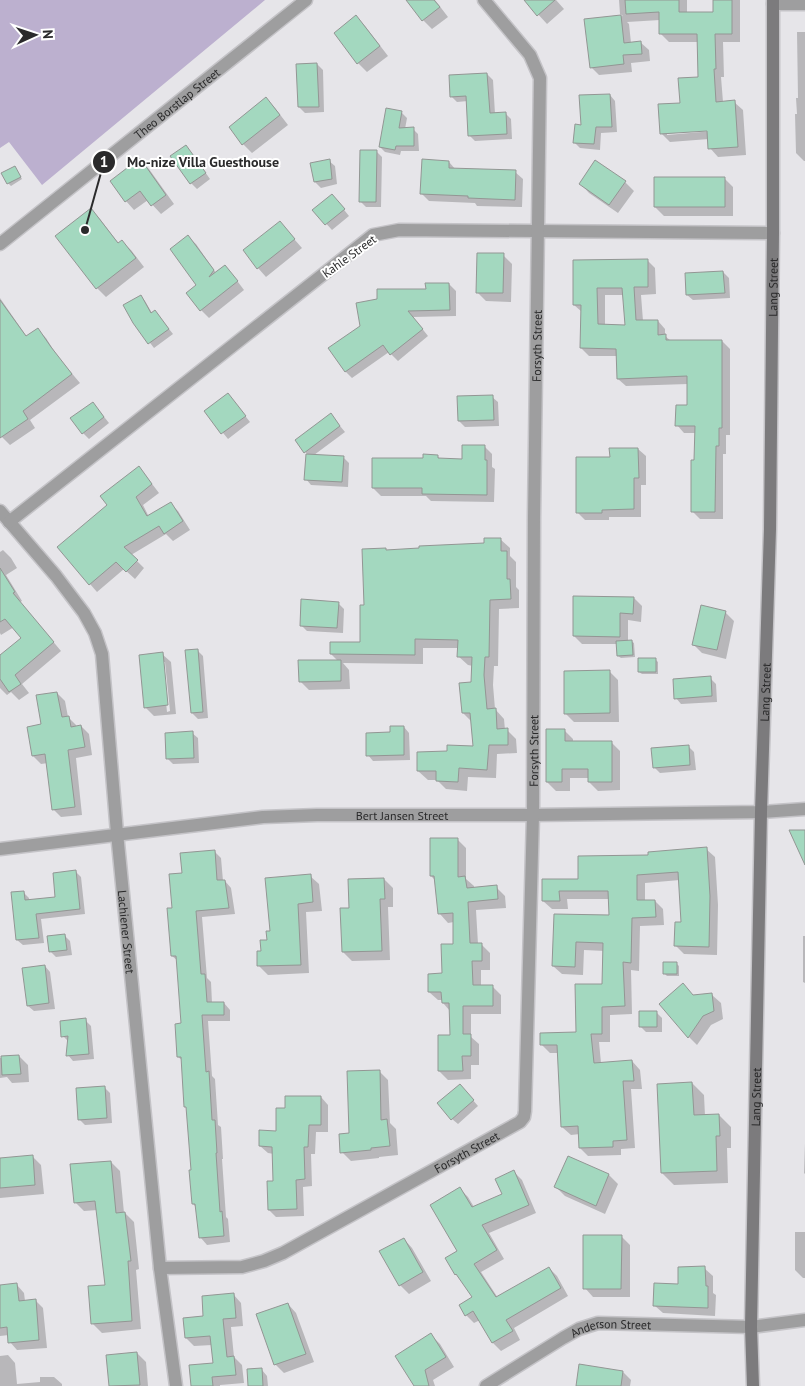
<svg xmlns="http://www.w3.org/2000/svg" width="805" height="1386" viewBox="0 0 805 1386" font-family="'PT Sans',sans-serif">
  <style>
    .green { fill: #bcb0cf }
    .shadow { fill: #0003; fill-rule: evenodd }
    .building { fill: #a3d8bf; stroke: #939694; fill-rule: evenodd }
    .lines { fill: none; stroke-linecap: round; stroke-linejoin: round }
    .street-casing { stroke: #c4c3c7; stroke-width: 15 }
    .secondary-casing { stroke: #c4c3c7; stroke-width: 15 }
    .street { stroke: #9e9e9f; stroke-width: 12 }
    .secondary { stroke: #7c7b7d; stroke-width: 12 }
    .labels { text-anchor: middle; dominant-baseline: central; stroke-width: 4; stroke-linejoin: round; paint-order: stroke }
    .street-label { font-size: 12px; fill: #2a2a2b; stroke: #fff }
    .leader { fill: none; stroke: #2a2a2b; stroke-width: 2 }
    .callout-dot { fill: #2a2a2b; stroke: #fff; stroke-width: 2 }
    .mark-label { font-size: 15px; text-anchor: middle; font-weight: bold; fill: #fff }
    .callout-label { font-size: 14px; text-anchor: middle; font-weight: bold; fill: #2a2a2b; stroke: #fff; stroke-width: 4; stroke-linejoin: round; paint-order: stroke }
  </style>
  <rect width="100%" height="100%" fill="#e6e5e9"/>
  <path class="green" d="M0 0H265L42 185 9 142 0 148Z"/>
  <path class="shadow" d="M407 0H435L448 17 432 29 423 20Z
    M525 0H556L564 9 547 24Z
    M619 0H687V13L714 14V0H740V42H723L724 77H721L723 102H734L743 110 746 155 718 157 710 148 709 139 670 142 661 133 699 78V42H669L660 33V20L627 22 629 24 631 43 640 42 649 50 650 61 631 63 632 72 599 75 591 67 586 20 623 16 620 14ZM713 129V131L667 135V132Z
    M356 17 365 26 388 56 367 72 358 63Z
    M797 32H805V161H804L796 153 795 114H797L796 98H798Z
    M317 64 323 70 324 112 305 113 299 107Z
    M487 74 493 80 495 114 505 113 511 119 512 139 475 141 469 135 468 101 457 102 451 96Z
    M610 95 615 101 617 132 601 133 600 150 580 148 574 142 582 126Z
    M266 99 275 108 288 125 252 153 243 144Z
    M402 113 407 118 405 129H413L418 134 419 151H401L400 155 385 152 380 147Z
    M185 146 191 152 210 179 197 189 191 183 172 156Z
    M376 151 382 157 381 207H366L360 201Z
    M140 160 149 169 174 204 161 214 148 200 134 210 126 201Z
    M329 161 335 166 337 184 321 188 315 182 312 164Z
    M449 162 456 170 515 172 523 179 522 207 477 206 475 203 429 201 421 193Z
    M15 167 22 179 11 186 8 183Z
    M724 178 733 187V216H664L655 207Z
    M625 182 634 191 618 213 589 193 581 184Z
    M337 201 349 216 332 230 314 210Z
    M91 210 100 219 119 244 122 242 131 250 144 267 106 297 97 288Z
    M280 223 302 248 266 277 258 268Z
    M188 237 196 244 216 273 232 274 244 290 209 318 201 310 198 285Z
    M503 255 512 264 511 302 486 301 477 292Z
    M647 260 655 268 656 294 641 295 643 321H658L665 329V336L671 341H722L730 349V435H726V454H723V519H700L692 511 696 433H684L677 425 688 406V384L626 386 618 379V356H589L581 348 582 312 574 305V261ZM605 295H624L626 326 605 325Z
    M723 272 729 278 730 298 693 300 687 295Z
    M449 284 456 291V316L413 317 428 336 398 361 389 352 352 378 346 372 330 349 427 290Z
    M141 296 145 301 152 313 155 311 173 334 154 348 134 322Z
    M0 298 27 337 38 330 46 338 58 357 80 383 30 420 35 428 10 445 0 435Z
    M228 394 250 422 228 439 206 412Z
    M492 397 498 402 499 426 465 427 459 421Z
    M93 403 109 423 89 439 83 433Z
    M331 415 345 432 314 455 343 457 349 463 348 487 311 485 306 479 307 454 296 440Z
    M484 446 492 454V467L495 469 494 502 431 501 426 496H381L373 488 424 459 437 456 441 460H463Z
    M638 449 646 456V485H641V517H609V520H585L577 512 611 458Z
    M139 468 146 476 159 493 143 505 149 517 170 503 178 511 190 530 173 541 166 534 131 555 144 568 135 579 124 569 97 592 90 584 109 505Z
    M500 539 510 548V556L516 562V587L519 590V608L499 609 498 666H494L493 685 495 709 504 719 505 730H507L516 739 517 753 497 754 496 778 468 777 467 791 446 789 437 780H428L418 771 448 753 474 748 472 722 463 713 472 684 473 666 468 665 458 656 459 648H423V664L343 663 349 670 350 689 309 690 300 681 338 661 331 654 361 643 366 606 387 551 486 544Z
    M3 550 11 558 17 568 6 575 22 601 20 602 61 651 22 684 29 693 19 700 11 692 7 695 0 688V656L23 638 14 627 1 635 0 633V552Z
    M634 598 642 606 641 622 628 620V641H631L634 643 635 657 621 658 618 656V644H582L574 636Z
    M338 603 344 609 343 633 307 631 301 625Z
    M725 612 734 621 726 659 702 653 693 644Z
    M197 650 203 656 208 718 198 719 192 713Z
    M162 654 171 662 176 714 154 716 145 707ZM162 662H165L170 711 167 712Z
    M655 659 658 662V674H642L639 672Z
    M609 671 618 680 619 722H574L565 713Z
    M710 678 716 684 717 702 681 704 676 698Z
    M57 693 65 701 68 717 76 725 77 727 81 726 89 734 92 755 76 758 82 815 61 817 53 809 48 763 41 764 33 756 28 728 42 725Z
    M404 727 409 733 410 760 373 761 368 755 391 734Z
    M564 730 573 739V742H611L620 751V790L598 791 589 782V778H570V791H556L547 782Z
    M192 733 198 738 199 763 173 764 167 758Z
    M688 746 694 752 696 770 660 773 654 767Z
    M457 839 466 848V879L474 886V888L496 887 505 896 506 908 476 910 478 944H481L490 953V970H481V986H492L501 995V1014H471V1037L479 1044V1065H471V1079L448 1080 439 1071 451 1036 450 1011 443 1003V1000H438L429 992 443 975 454 945V922L448 923 440 914 436 881 431 876Z
    M706 849 715 857 718 905 717 955 684 954 676 946 683 923 680 880 645 883V901H655L663 909 664 925 640 926 639 971 631 970 632 1014 610 1015V1042H599L601 1063 632 1061 640 1070 642 1089H631L635 1148 621 1149V1155L588 1156 580 1148V1134L571 1135 562 1127 559 1053H550L541 1044 577 1034 604 985 605 951 584 950 583 975 562 974 553 966 555 915 610 917V899H567L568 909H552L543 901V880H579L650 856Z
    M215 852 221 858 223 881H225L231 888 235 914 202 917 207 978 211 982 212 1003H224L230 1010V1021H208L212 1076 215 1079 218 1125 221 1127 223 1159H222L226 1217 228 1219 230 1242 207 1245 201 1238 197 1208 193 1204 192 1171 187 1109 185 1106 182 1060 178 1057 182 1024 178 961 172 956 173 909 183 874Z
    M75 871 81 877 85 914 41 919 44 943 23 945 17 940 23 892 29 898V901L57 898Z
    M310 876 319 884 322 911 306 912 309 973 268 975 259 966 262 952 271 932Z
    M384 879 393 888V907H388L390 960 352 961 343 952 350 909Z
    M64 935 70 941 72 955 56 957 50 951Z
    M803 936H805V983L803 982Z
    M676 963 679 966V976H667L664 973Z
    M45 966 50 972 55 1009 34 1011 28 1006Z
    M712 995 721 1003 723 1019 711 1025 697 1045 689 1037 694 997Z
    M656 1012 662 1018V1032H646L640 1026Z
    M85 1020 91 1026 94 1059 73 1061 68 1055 69 1042 63 1036Z
    M19 1056 28 1065 29 1082 12 1083 7 1077 0 1078V1058Z
    M379 1071 388 1080 390 1123 396 1129 398 1155 379 1157V1158L351 1161 342 1152Z
    M692 1083 704 1095 705 1116 719 1115 731 1127V1148H727L728 1183 674 1185 662 1173Z
    M104 1087 110 1093 112 1123 85 1125 79 1119Z
    M465 1091 478 1106 458 1124 452 1119Z
    M321 1097 328 1105V1132H316L315 1154H311L312 1186 303 1187 304 1216 276 1217 269 1210 274 1182V1154L268 1153 260 1146 277 1132 286 1110Z
    M805 1143V1174L804 1173Z
    M32 1156 41 1165 44 1194 0 1198V1159Z
    M568 1157 609 1175 618 1184 605 1214 565 1196 556 1187Z
    M111 1162 120 1171 124 1213H125L134 1222 139 1269 136 1270 141 1329 102 1333 93 1324 106 1286 98 1210 84 1211 75 1202Z
    M514 1172 522 1180 536 1213 489 1233 504 1259 481 1272 498 1298 549 1268 557 1276 568 1296 514 1328 520 1340 501 1351 493 1343 480 1320 474 1323 466 1315 474 1298 463 1281 456 1274 458 1252 460 1189 468 1197 474 1207 503 1195Z
    M795 1232H805V1278H803L795 1270Z
    M621 1236 630 1245V1297H593L585 1288Z
    M404 1239 412 1248 431 1281 409 1294 400 1285Z
    M704 1268 713 1276V1293L716 1295 715 1316 663 1313 654 1305Z
    M17 1285 24 1293 25 1301 35 1300 43 1308 47 1348 17 1350 10 1342 9 1335 0 1336V1286Z
    M233 1294 241 1303 243 1326 231 1327 234 1357 242 1365 244 1383 220 1385V1386H193L214 1364 212 1345 194 1346 186 1338 185 1319 205 1317Z
    M288 1304 296 1313 314 1362 284 1373 275 1364Z
    M431 1335 440 1344 454 1367 433 1380 435 1386H415Z
    M137 1353 146 1362 148 1386H110L108 1356Z
    M8 1355 15 1363 17 1384 40 1382V1377H54L62 1384V1386H0V1356Z
    M262 1370 267 1376 268 1386H249Z
    M623 1372 631 1380 630 1386H577Z"/>
  <path class="building" d="M406 0H434L440 7 422 21Z
    M524 0H555L537 16Z
    M625 0H679V12H713V0H732V34H715L716 69H714L716 102 735 100 738 147 708 149 707 131 660 134 658 104 680 103 678 78 698 77 697 34H659V12L626 14Z
    M356 15 380 46 357 64 334 33Z
    M621 15 624 43 641 41 642 54 623 55 624 64 590 68 584 19Z
    M317 63 319 107H298L296 64Z
    M487 73 490 113 506 112 507 134 468 136 466 96 450 97 449 75Z
    M610 94 612 127H596L594 144 573 143 575 124 581 125 579 95Z
    M266 97 280 115 242 145 229 127Z
    M386 108 402 111 399 128 414 127V146H396L395 150 379 147Z
    M186 145 206 173 190 184 170 156Z
    M360 150H377L376 202H359Z
    M140 158 166 195 151 206 140 191 125 202 110 181Z
    M330 159 332 179 314 182 310 163Z
    M422 159 449 161V168L516 170 515 200 468 198V196L420 194Z
    M595 160 626 181 609 205 579 184Z
    M15 166 21 177 7 184 1 173Z
    M654 177H725V207H654Z
    M332 194 345 209 325 225 312 210Z
    M91 208 118 243 122 240 136 258 96 289 55 236Z
    M280 221 295 239 257 269 243 250Z
    M188 235 214 270 209 277 225 265 238 281 200 311 186 293 196 285 170 249Z
    M477 253H504L503 293H476Z
    M648 259V287H634L636 320H658V335L666 334V340H722V428H719V446H716L715 512H691V460H694L695 426H675L676 405H687V376L617 379 616 349 580 348 581 305H573V260ZM597 288H622L625 325 598 324Z
    M723 271 725 293 686 295 685 273Z
    M425 283H449L450 310 408 311 423 329 390 355 383 345 345 372 328 348 360 326 356 303 377 299V289H426Z
    M141 295 151 313 155 310 169 329 148 344 133 323 123 305Z
    M0 300 26 336 38 328 51 347 72 374 23 411 28 419 0 438Z
    M228 393 246 416 221 434 204 411Z
    M493 395 494 420 458 421 457 396Z
    M93 402 104 417 82 434 70 418Z
    M331 413 340 426 304 453 295 440Z
    M462 445H485V460H487V495L422 494V488H372V458H423V454L438 455V458L462 459Z
    M609 448H638L639 478H634V509L602 510V513H576V457H610Z
    M306 454 344 456 342 482 304 480Z
    M139 466 152 484 136 497 147 516 171 502 183 521 164 534 159 526 124 547 138 560 126 572 116 562 89 585 57 547 107 505 100 496Z
    M484 538H501V551H507V579H510L511 599 490 600 489 657H485L484 675 487 709 496 708 497 729 508 728V745H489L487 770 459 768 458 782 436 781V771H417V752L447 751V745L473 746 470 713H462L459 683 471 682 472 657H457L458 640 415 639V655L330 654V642H360V605H364L362 549 386 548V550L419 548V546L484 543Z
    M0 568 15 592 13 593 54 642 15 675 21 684 9 692 0 679V655L21 638 5 619 0 622Z
    M573 596 634 597 633 614 620 613V637L573 636Z
    M301 599 339 602 337 628 300 626Z
    M701 605 726 611 717 650 692 645Z
    M632 640 633 655 617 656 616 641Z
    M198 649 203 712 191 713 185 650Z
    M163 652 168 705 144 708 139 655Z
    M638 658H656V672H638Z
    M298 660H341V681L299 682Z
    M610 670V713L564 714V671Z
    M711 676 712 696 674 699 673 679Z
    M57 692 62 717 69 716 71 727 81 725 85 747 68 750 75 807 52 810 45 754 32 756 27 727 41 724 36 695Z
    M390 726H404V755L366 756V733L390 732Z
    M546 729H565V741H612V782H588V769H562V782H546Z
    M193 731 194 758 166 759 165 733Z
    M689 745 690 765 653 768 651 748Z
    M789 830H805V865Z
    M430 838H458V877L465 876 467 888 497 885 498 899 468 902 470 943H482V961H472L473 985H493V1006H463V1034H471V1056H462L463 1071H438V1035H450L449 1003H442L441 992H428V974L442 973 441 944H453V913L438 914 434 876H430Z
    M707 847 710 896 709 947 674 946 675 922H681L678 872 637 875V900H655L656 917 632 918 631 963 623 962 625 1006 602 1007V1034H591L594 1063 632 1060 634 1081H623L627 1140 613 1141V1147L579 1148 578 1126 561 1127 557 1045H540V1033L576 1032 575 984H602L603 943 576 942 575 967 552 966 554 914 609 915 608 891H559L560 901H542V879H578V856L648 855V852Z
    M215 850 217 880H225L229 908 196 911 201 974H205L207 1002H224V1015H202L206 1072 209 1071 212 1120H215L217 1153H216L220 1212 222 1211 224 1236 199 1238 195 1204H192L189 1170H191L186 1107H184L181 1057H177L175 1024 181 1023 176 956H171L167 908H172L169 874 182 873 180 853Z
    M76 870 80 909 36 914 39 938 16 940 11 892 24 891 25 900 55 897 53 873Z
    M311 874 313 902 298 904 301 965 257 966V951H261L260 940H267L266 931H270L265 878Z
    M384 878 385 899H380L382 951 342 952 340 908H349L348 879Z
    M65 934 67 950 49 952 47 936Z
    M663 962H677V974H663Z
    M45 965 49 1003 27 1006 22 968Z
    M683 983 693 995 712 993 714 1011 703 1016 688 1038 659 1004Z
    M639 1011H657V1027H639Z
    M86 1018 89 1054 66 1056 68 1036 61 1037 60 1021Z
    M19 1055 21 1074 2 1075 1 1056Z
    M380 1070 381 1120 387 1119 390 1146 371 1148V1150L340 1153 339 1134 349 1133 347 1071Z
    M692 1082 694 1115 719 1114 720 1136H716L717 1171 661 1173 657 1084Z
    M460 1084 474 1100 451 1120 437 1103Z
    M105 1086 107 1118 78 1120 76 1088Z
    M285 1096H321V1125H309L308 1147H304L305 1179 296 1180 297 1209 268 1210 267 1181H273L272 1147 259 1146V1130L276 1131V1108H285Z
    M33 1155 35 1185 0 1188V1158Z
    M568 1156 609 1174 596 1206 554 1187Z
    M111 1161 116 1213 125 1212 131 1261H128L132 1321 91 1324 88 1286 105 1285 95 1201 74 1203 70 1164Z
    M514 1170 529 1205 482 1225 497 1250 474 1264 496 1297 549 1267 561 1288 506 1320 513 1331 492 1343 473 1311 465 1316 459 1305 472 1297 456 1274 455 1275 445 1258 457 1251 430 1205 460 1187 472 1207 502 1194 495 1179Z
    M583 1235H622L621 1289H583Z
    M404 1238 423 1272 399 1286 379 1251Z
    M705 1266 706 1286H708V1308L653 1306 654 1283 678 1284V1267Z
    M17 1283 19 1301 36 1299 39 1340 8 1343 7 1327 0 1328V1285Z
    M234 1293 236 1318 223 1319 227 1357 234 1356 236 1375 212 1377 213 1386H191L189 1365 213 1363 210 1336 185 1338 183 1318 203 1316 202 1296Z
    M288 1303 306 1354 274 1365 256 1314Z
    M431 1333 446 1357 425 1370 429 1386H414L395 1356Z
    M137 1352 140 1385 109 1386 106 1355Z
    M579 1364 623 1371 621 1386H576Z
    M262 1368 263 1386H248L247 1369Z"/>
  <g class="lines">
    <g class="street-casing">
      <g id="street">
        <path d="M773 4H805"/>
        <path id="s1" d="M0 244 306 0"/>
        <path id="s2" d="M0 511 56 576 84 613 95 633 102 654 117 833 160 1268 176 1386"/>
        <path d="M9 522 373 235 399 230 773 233"/>
        <path id="s3" d="M0 849 263 817 317 815H533L761 812 805 809"/>
        <path id="s4" d="M160 1268 242 1267 264 1261 283 1253 520 1122 524 1117 525 1111 533 815 534 517 540 78 530 55 484 0"/>
        <path id="s5" d="M486 1386 563 1338 579 1329 598 1323 751 1327 805 1320"/>
      </g>
    </g>
    <g class="secondary-casing">
      <g id="secondary">
        <path id="s6" d="M753 1386 751 1327 761 812 770 529 773 233V0"/>
      </g>
    </g>
    <use href="#street" class="street"/>
    <use href="#secondary" class="secondary"/>
  </g>
  <g class="labels">
    <g class="street-label">
      <text stroke="none"><textPath href="#s1" startOffset="226">Theo Borstlap Street</textPath></text>
      <text transform="translate(349 256) rotate(-36)">Kahle Street</text>
      <text stroke="none"><textPath href="#s6" startOffset="1099">Lang Street</textPath></text>
      <text stroke="none"><textPath href="#s4" startOffset="1174">Forsyth Street</textPath></text>
      <text stroke="none"><textPath href="#s6" startOffset="694">Lang Street</textPath></text>
      <text stroke="none"><textPath href="#s4" startOffset="769">Forsyth Street</textPath></text>
      <text stroke="none"><textPath href="#s3" startOffset="404">Bert Jansen Street</textPath></text>
      <text stroke="none"><textPath href="#s2" startOffset="456">Lachiener Street</textPath></text>
      <text stroke="none"><textPath href="#s6" startOffset="289">Lang Street</textPath></text>
      <text stroke="none"><textPath href="#s4" startOffset="335">Forsyth Street</textPath></text>
      <text stroke="none"><textPath href="#s5" startOffset="141">Anderson Street</textPath></text>
    </g>
  </g>
  <path class="leader" d="M85 230L104 162"/>
  <g class="callout-dot">
    <circle cx="85" cy="230" r="5"/>
    <circle cx="104" cy="162" r="12"/>
  </g>
  <g class="mark-label">
    <text x="104" y="167">1</text>
  </g>
  <g class="callout-label">
    <text x="203" y="167">Mo-nize Villa Guesthouse</text>
  </g>
  <g transform="translate(35 35) rotate(87)" stroke="#ffffff" stroke-width="4" paint-order="stroke">
  <path d="M0-4L9 19L0 12L-9 19Z" fill="#2a2a2b"/>
  <text y="-8" font-size="14" font-weight="bold" text-anchor="middle" fill="#2a2a2b">N</text>
  </g>
</svg>
